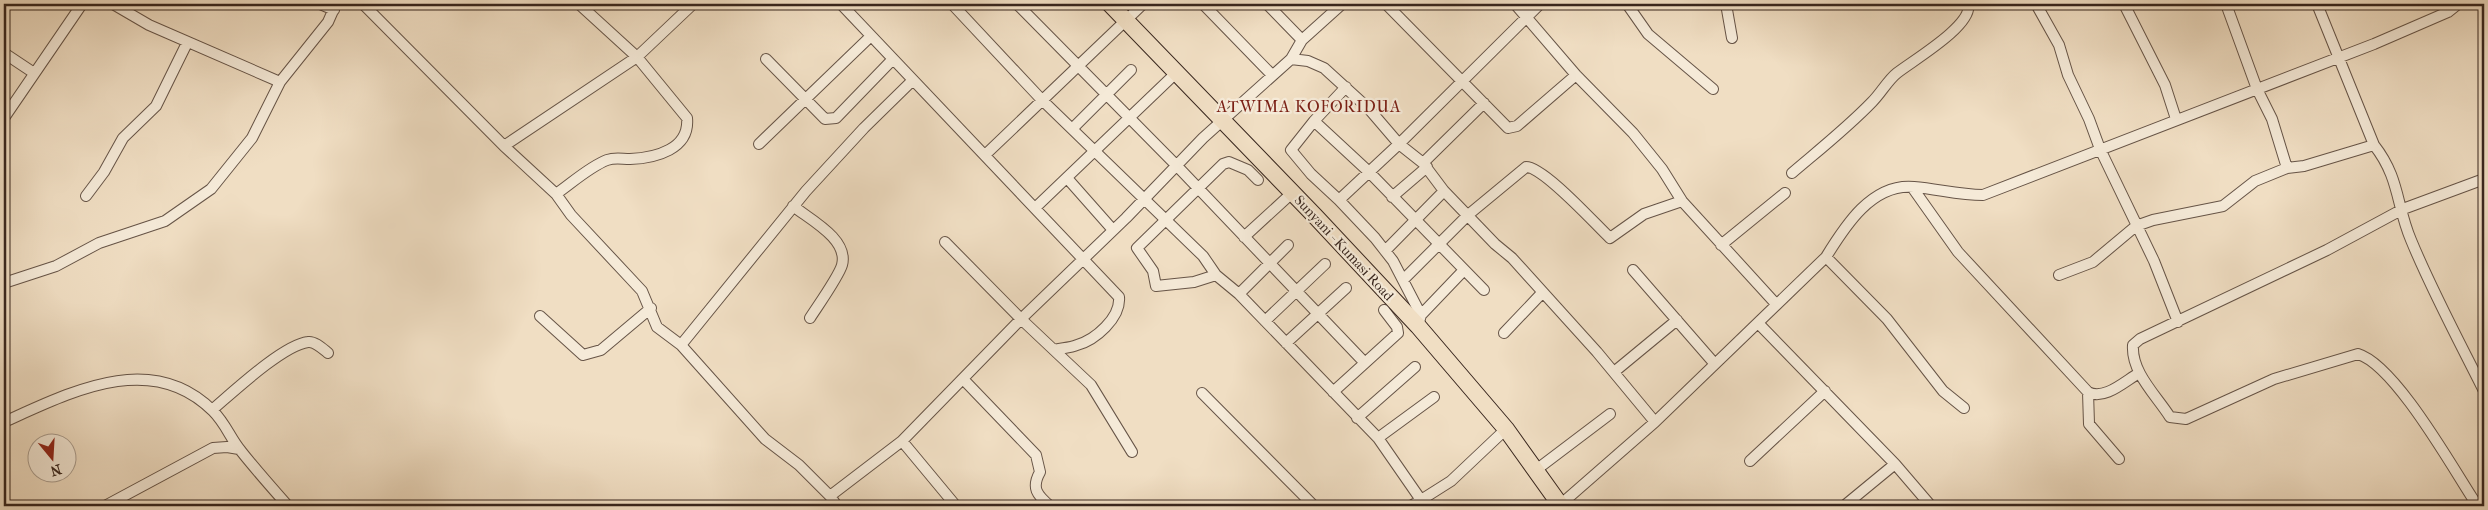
<svg xmlns="http://www.w3.org/2000/svg" width="2488" height="510" viewBox="0 0 2488 510" font-family="'IM FELL French Canon',serif">
  <style>
    .lines { fill: none; stroke-linecap: round; stroke-linejoin: round }
    .street-casing { stroke: #665447; stroke-width: 12 }
    .primary-casing { stroke: #38261e; stroke-width: 18 }
    .street { stroke: #f5ead8; stroke-width: 10 }
    .primary { stroke: #f0dec3; stroke-width: 16 }
    .labels { text-anchor: middle; dominant-baseline: central; stroke-width: 4.5; stroke-linejoin: round; paint-order: stroke }
    .street-label { font-size: 14px; fill: #38261e; stroke: #f5ead8 }
    .quarter-label { font-size: 16px; letter-spacing: 1px; fill: #7a1f14; stroke: #f5ead8 }
  </style>
  <rect width="100%" height="100%" fill="#f0dec3"/>
  <filter id="stains"><feTurbulence type="fractalNoise" baseFrequency=".004" numOctaves="4"/><feColorMatrix values="0 0 0 0 .2 0 0 0 0 .09 0 0 0 0 .02 0 0 0 .5 -.17"/></filter>
  <radialGradient id="worn" r=".72"><stop offset=".6" stop-color="#630" stop-opacity="0"/><stop offset="1" stop-color="#630" stop-opacity=".3"/></radialGradient>
  <g class="lines">
    <g class="street-casing">
      <path id="street" d="M113 4 149 25 280 82
        M320 4 334 10
        M363 4 504 146 556 194 571 215 642 291 657 327 681 345 765 439 799 465 830 496 837 506
        M841 4 1119 297C1121 318 1095 340 1077 345 1070 348 1061 348 1054 350
        M952 4 1041 99 1203 256 1216 275 1239 294 1378 438 1421 500 1451 481 1506 429
        M1017 4 1177 166 1365 363
        M1203 4 1272 75
        M1267 4 1302 40
        M1386 4 1508 128 1517 126 1576 75
        M1515 4 1576 75 1633 133 1662 169 1682 201 1776 304
        M1627 4 1648 34 1713 89
        M1726 4 1732 38
        M2036 4 2059 45 2068 75 2089 119 2100 149 2154 261 2178 322
        M2124 4 2165 85 2176 119
        M2226 4 2257 89 2272 119 2287 168
        M2317 4 2374 145C2400 178 2396 205 2411 240 2432 291 2459 341 2484 391
        M4 53 34 73
        M766 59 825 119 836 118 893 59
        M1291 59 1308 61 1324 68 1369 109 1399 144 1423 163 1444 191 1495 244 1512 258 1597 352 1655 422
        M4 118 82 4
        M1314 121 1369 172 1484 290
        M1072 129 1131 70
        M759 144 871 36
        M504 146 637 57 693 4
        M985 155 1143 4
        M1423 163 1484 103
        M1792 173C1819 150 1848 127 1872 102 1881 93 1888 80 1897 73 1912 61 1974 25 1968 4
        M1067 178 1113 230
        M1912 187 1958 252 2088 392C2104 401 2125 381 2139 373
        M556 194C572 183 589 167 607 160 615 157 622 159 630 159 656 158 690 149 687 118L637 57 579 4
        M86 196 104 172 123 138 156 106 187 43
        M1392 197 1427 167
        M1339 200 1311 174 1291 150 1314 121 1346 87
        M793 206C809 219 849 239 842 265 839 276 817 307 810 318
        M1035 208 1176 73
        M1244 237 1292 193
        M945 242 1021 319 1091 385 1132 452
        M1721 245 1785 193
        M1385 251 1444 191
        M1826 257 1887 319 1943 391 1964 408
        M1633 270 1714 363
        M1216 275 1194 282 1156 286 1153 271 1137 248 1223 164 1229 162 1248 170 1258 180
        M2059 275 2093 262 2136 226 2153 220 2223 206 2255 181 2287 168 2304 166 2374 145
        M1404 279 1468 215 1526 167C1544 167 1595 224 1610 238L1644 214 1682 201
        M4 283 56 266 99 243 165 221 211 189 252 138 280 82 328 22 336 4
        M1239 294 1288 245
        M1421 315 1464 270
        M540 316 583 355 601 350 651 308
        M1265 321 1325 264
        M1758 323 1895 464 1931 506
        M1418 326 1421 315 1393 261 1375 238 1339 200 1399 144 1540 4
        M1504 333 1542 293
        M1286 343 1346 288
        M681 345 806 191 864 128 913 80
        M1614 372 1677 320
        M963 379 1036 455 1040 472C1031 488 1037 495 1050 506
        M1333 392 1398 333 1397 327 1384 310
        M2088 392 2089 424 2119 459
        M1202 393 1314 506
        M212 410C232 393 283 345 308 342 315 341 323 349 328 353
        M1357 418 1415 367
        M4 422C69 393 151 349 213 411 226 424 230 438 241 451 256 470 272 488 288 506
        M1378 438 1434 397
        M902 441 956 506
        M1750 461 1825 391
        M1536 470 1610 414
        M830 496 902 441 1021 319 1126 218 1203 138 1291 59 1302 40 1342 4
        M2475 502C2452 467 2395 365 2358 354L2274 379 2186 419 2170 417C2156 395 2131 372 2133 345L2140 339 2327 250 2403 209 2484 179
        M1560 505 1655 422 1826 257C1845 226 1872 183 1914 187 1938 189 1959 195 1983 195L2374 44 2448 12 2458 4
        M105 506 213 448 227 447 239 449
        M1411 506 1421 500
        M1844 506 1895 464"/>
    </g>
    <g class="primary-casing">
      <path id="primary" d="M1110 4 1315 216 1418 326 1506 429 1561 506"/>
    </g>
    <use href="#street" class="street"/>
    <use href="#primary" class="primary"/>
  </g>
  <g class="labels">
    <g class="street-label">
      <text transform="translate(1344 248) rotate(47)">Sunyani - Kumasi Road</text>
    </g>
    <g class="quarter-label">
      <text x="1309" y="106">ATWIMA KOFORIDUA</text>
    </g>
  </g>
  <rect width="2488" height="510" fill="none" stroke="#f0dec3" stroke-width="20"/>
  <rect x="5" y="5" width="2478" height="500" fill="none" stroke="#38261e" stroke-width="2.5"/>
  <rect x="10" y="10" width="2468" height="490" fill="none" stroke="#38261e"/>
  <g transform="translate(52 458) rotate(162)"><circle r="24" fill="#f5ead8" stroke="#a99c8e"/>
  <path d="M0-4L9 19L0 12L-9 19Z" fill="#8f2418"/>
  <text y="-8" font-size="14" font-weight="bold" text-anchor="middle" fill="#38261e">N</text>
  </g>
  <rect width="100%" height="100%" filter="url(#stains)"/>
  <rect width="100%" height="100%" fill="url(#worn)"/>
</svg>
